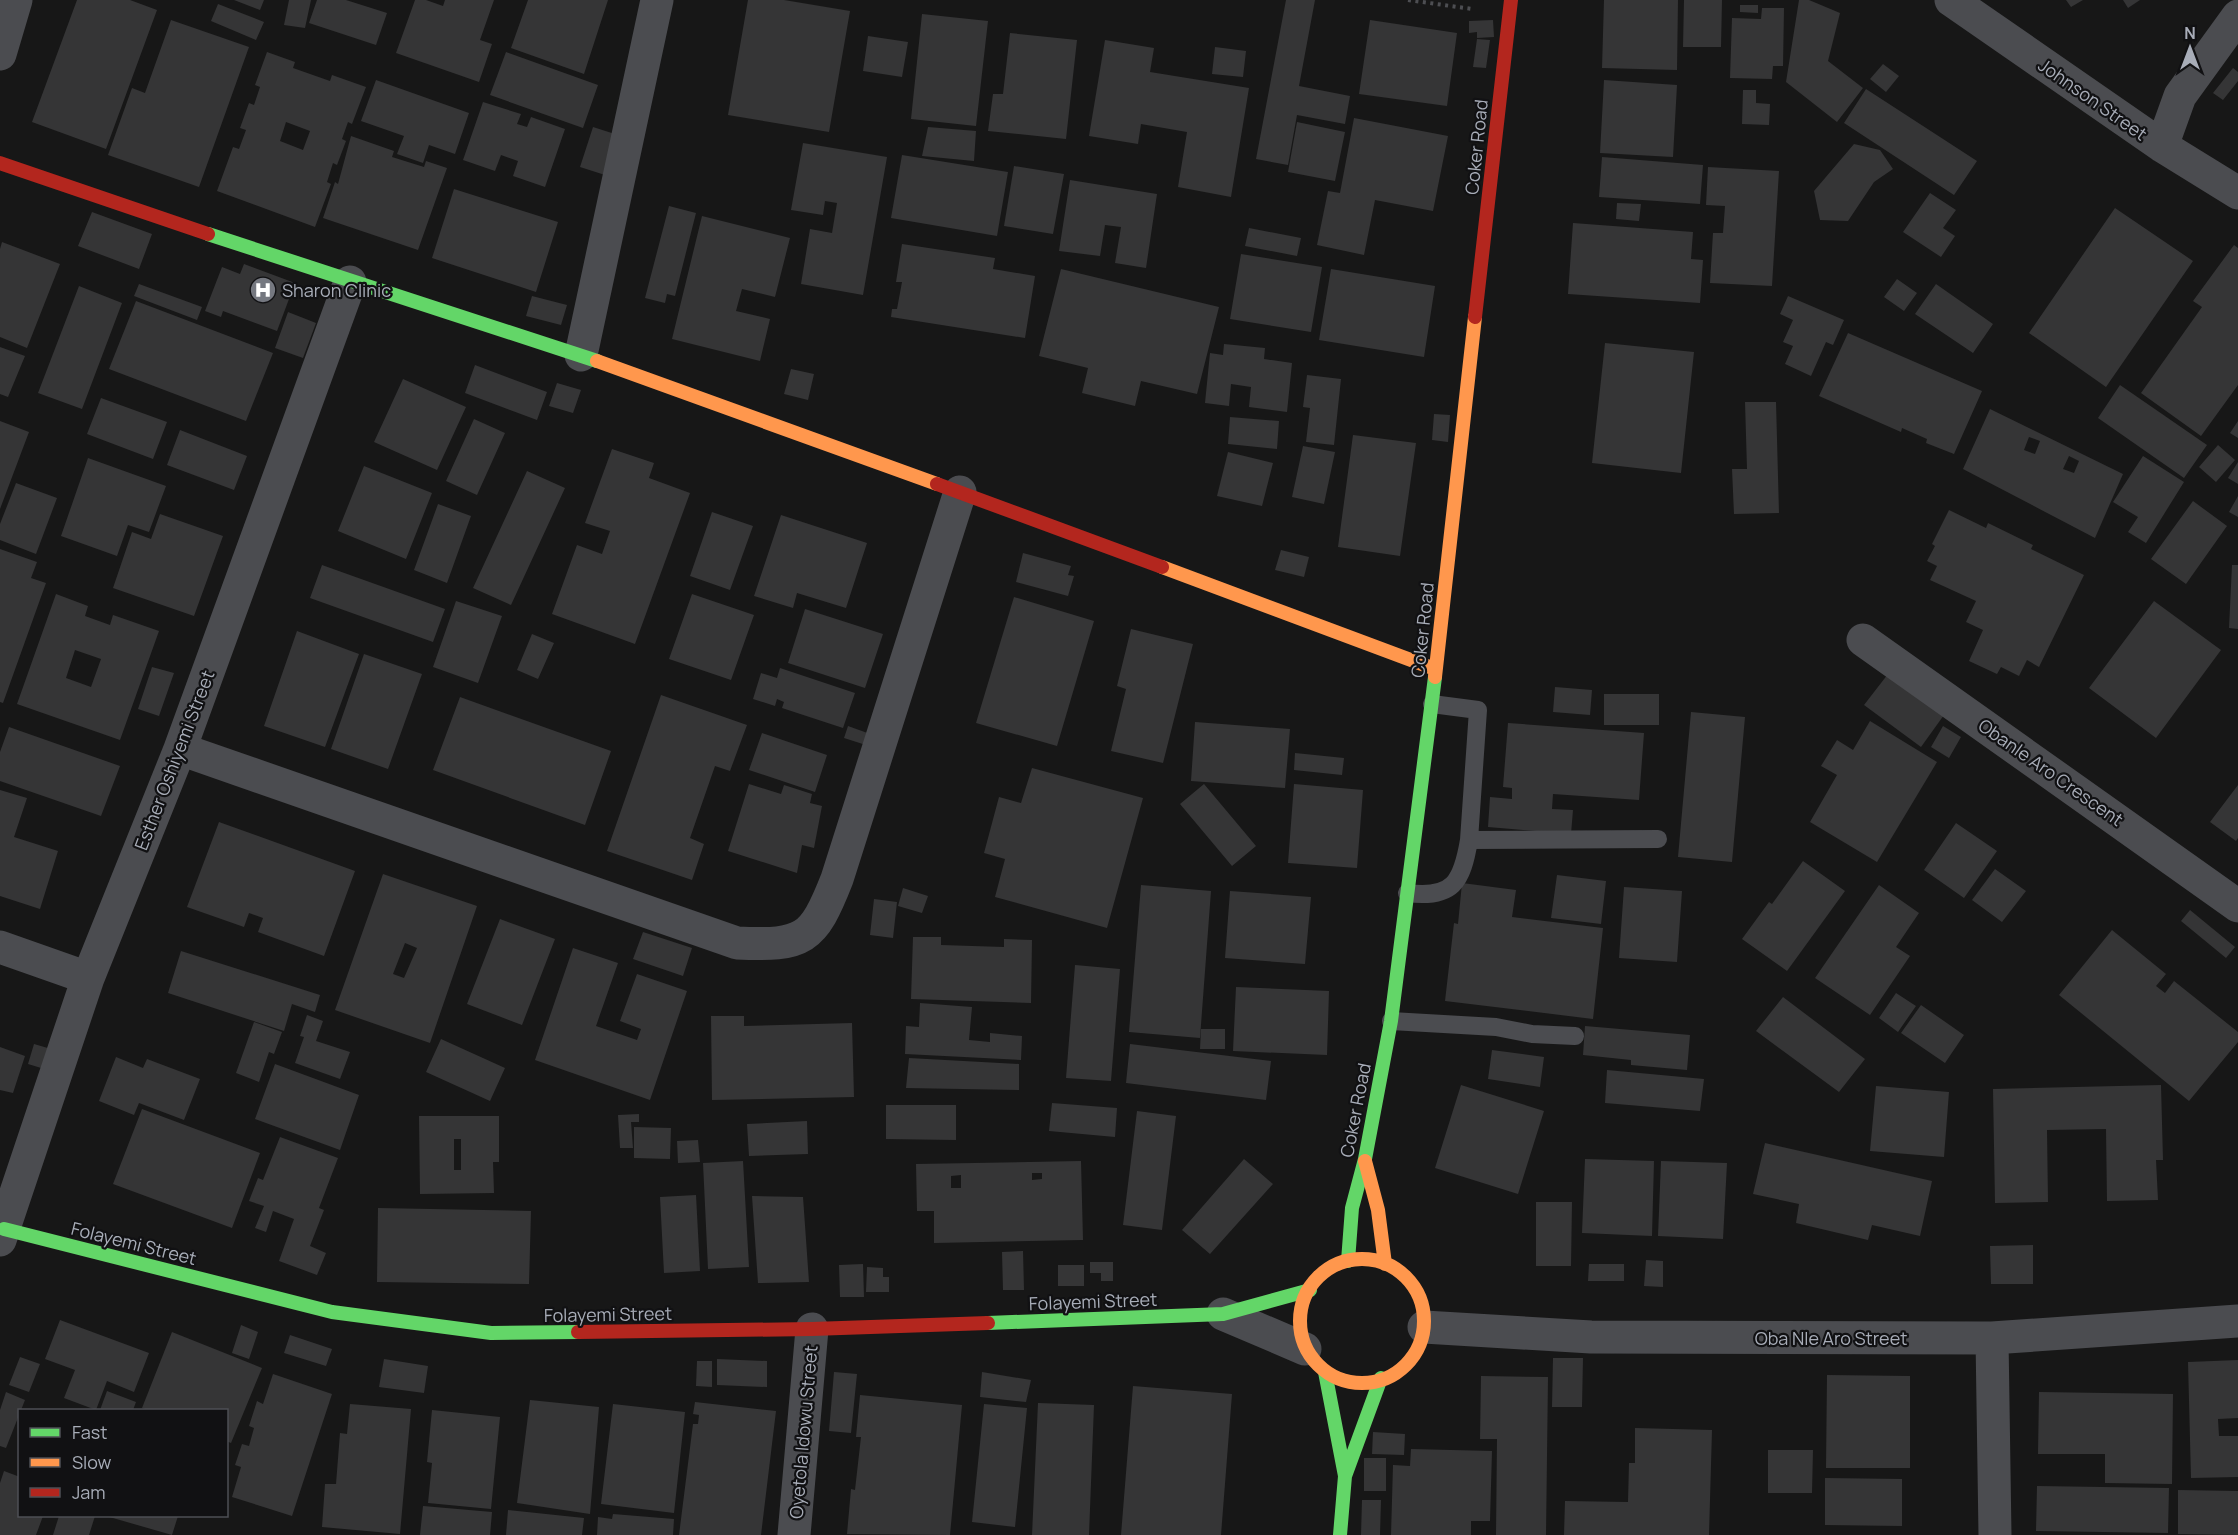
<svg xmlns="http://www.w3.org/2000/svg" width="2238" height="1535" viewBox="0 0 2238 1535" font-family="Manrope,sans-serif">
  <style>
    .building { fill: #353536; fill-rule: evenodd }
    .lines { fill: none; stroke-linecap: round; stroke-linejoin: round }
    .path { stroke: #4d4e52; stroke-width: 4; stroke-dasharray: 3 4.5; stroke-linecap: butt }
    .lane { stroke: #4b4c50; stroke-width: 18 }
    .street { stroke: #4b4c50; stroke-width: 33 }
    .fast { stroke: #63d668; stroke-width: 14 }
    .slow { stroke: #ff974d; stroke-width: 14 }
    .jam { stroke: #b3261e; stroke-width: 14 }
    .labels { text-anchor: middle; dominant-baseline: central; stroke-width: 4.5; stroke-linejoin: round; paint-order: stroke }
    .street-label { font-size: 18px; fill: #a8adb8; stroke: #111113 }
    .poi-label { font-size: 18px; fill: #a8adb8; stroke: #111113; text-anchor: start }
  </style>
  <rect width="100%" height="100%" fill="#171717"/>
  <path class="building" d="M77 0H130L157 10 106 149 32 122Z
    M234 0H264L260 10Z
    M289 0H311L305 28 284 25Z
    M317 0H346L387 13 376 45 309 23Z
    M415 0H426L443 6 445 0H494L480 40 492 44 479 82 396 53Z
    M528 0H608L584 74 511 48Z
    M748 0H784L850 11 829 132 728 115Z
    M1286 0H1315L1299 86 1350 96 1345 124 1297 115 1288 165 1256 159Z
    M1604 0H1678L1677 70 1602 68Z
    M1684 0H1722L1721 47H1683Z
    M1799 0H1809L1840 13 1828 61 1863 88 1837 122 1786 82Z
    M2066 0H2083L2071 7Z
    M2123 0H2140L2128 8Z
    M218 4 264 22 256 40 211 21Z
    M1740 5H1758V13L1740 12Z
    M1762 8H1784L1783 66H1773L1772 79 1730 78 1732 18 1761 19Z
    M922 14 988 21 976 126 911 119Z
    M171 20 249 47 199 187 108 155 132 88 145 93Z
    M1370 20 1457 33 1447 106 1359 94Z
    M1493 20 1494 37 1477 38V32L1469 33V21Z
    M1010 33 1077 40 1066 139 988 131 993 94H1003Z
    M868 36 908 42 902 77 863 71Z
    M1477 39 1490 40 1486 68 1473 67Z
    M1105 40 1154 48 1150 72 1249 88 1231 197 1178 187 1187 132 1141 124 1138 144 1089 136Z
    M1215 47 1246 51 1243 77 1212 74Z
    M267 52 295 62 293 68 330 81 332 75 366 87 352 124 348 122 342 139 346 141 337 165 333 163 327 182 331 184 315 227 217 191 233 147 239 149 246 130 240 128 249 103 254 105 260 87 255 85ZM286 122 310 131 303 150 280 141Z
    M506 52 598 85 583 128 490 95Z
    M1883 64 1899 76 1886 92 1870 79Z
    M2233 68 2238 72V81L2223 100 2213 93Z
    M376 80 469 113 455 154 429 145 423 163 397 154 404 136 361 121Z
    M1604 80 1677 85 1673 157 1600 153Z
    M1866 89 1977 161 1954 195 1844 123Z
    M1743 90H1756V103L1770 104 1769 125 1742 124Z
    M483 102 521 114 517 124 527 127 531 117 565 129 545 187 513 176 518 161 501 155 495 171 463 160Z
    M1354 118 1448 136 1433 211 1375 200 1364 255 1317 245 1328 191 1340 193Z
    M1297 122 1345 132 1335 181 1288 172Z
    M593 127 618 135 605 175 580 167Z
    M928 127 976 131 974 161 922 156Z
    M351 136 394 151 392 157 424 167 426 161 447 168 418 250 323 218 335 182 338 184Z
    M803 143 887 157 863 295 801 284 810 229 832 233 837 203 825 201 823 215 791 210Z
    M1854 144 1880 150 1893 169 1874 182 1848 221 1820 220 1814 191Z
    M902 155 1008 172 997 236 891 218Z
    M1602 157 1703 165 1700 204 1599 197Z
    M1014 166 1064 174 1053 234 1004 226Z
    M1708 167 1779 171 1772 286 1710 283 1713 233H1723L1725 206 1706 205Z
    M1070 180 1157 194 1146 268 1115 263 1121 227 1105 225 1100 256 1059 251Z
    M454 189 558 222 536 292 432 258Z
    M1930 193 1956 210 1943 228 1955 236 1941 257 1903 232Z
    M1617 203 1641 204 1639 221 1616 219Z
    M669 206 696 213 675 296 667 294 665 303 645 298Z
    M2115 208 2193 261 2106 387 2029 333Z
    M92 212 152 234 139 269 78 246Z
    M702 216 790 238 775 297 742 289 736 311 770 319 760 361 672 339Z
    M1573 223 1693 232 1691 259 1703 260 1700 303 1568 294Z
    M1249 228 1301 238 1297 256 1245 246Z
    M2 242 60 264 27 348 0 337V249Z
    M902 244 995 258 993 269 1035 276 1025 338 891 317 892 309H897L902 282H896Z
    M2234 245 2238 248V385L2201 436 2141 393 2202 307 2193 301Z
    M1241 254 1322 267 1311 332 1230 319Z
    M244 264 295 283 277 331 223 311 221 317 205 311 222 267 240 274Z
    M1061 269 1219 307 1197 394 1141 381 1135 406 1082 393 1088 368 1039 356Z
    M1331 269 1435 286 1424 357 1319 340Z
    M1897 279 1917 293 1904 311 1884 297Z
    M139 284 202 307 197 320 134 296Z
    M1936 284 1993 324 1973 353 1915 314Z
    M79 286 122 303 82 409 38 393Z
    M532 296 567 305 561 325 526 316Z
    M1788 296 1844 320 1833 345 1826 342 1811 376 1785 364 1793 346 1783 342 1793 320 1780 314Z
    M136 301 273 353 246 421 109 369Z
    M288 312 316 323 303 358 275 348Z
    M1848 333 1982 391 1954 454 1926 443 1927 439 1902 428 1901 432 1819 396Z
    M1605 343 1694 352 1681 473 1592 463Z
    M1224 344 1265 348 1264 359 1292 363 1287 412 1249 407 1251 387 1231 384 1229 406 1205 403 1210 353 1223 355Z
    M0 347 25 356 8 397 0 394Z
    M475 365 547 392 537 420 465 393Z
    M791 369 814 374 808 400 784 394Z
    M1307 375 1341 379 1334 445 1306 442 1310 408 1303 407Z
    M403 379 466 407 437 470 374 442Z
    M557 383 581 390 573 413 549 406Z
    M2120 385 2207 445 2184 478 2098 418Z
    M101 398 167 422 153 459 87 434Z
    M1745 402H1776L1779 513 1734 514 1732 469H1747Z
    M1990 409 2123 474 2095 538 1963 469ZM2029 437 2040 441 2035 454 2024 450ZM2069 456 2079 461 2074 473 2063 469Z
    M1434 414 1450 415 1448 442 1432 440Z
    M1230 417 1279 421 1277 449 1228 444Z
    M474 419 505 433 477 495 446 481Z
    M0 421 29 432 0 509Z
    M2238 421V438L2230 433Z
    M180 430 247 456 234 490 167 465Z
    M1353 435 1416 443 1400 556 1338 547Z
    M2218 445 2235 460 2216 482 2199 467Z
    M1303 446 1335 452 1324 504 1292 497Z
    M612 449 654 463 649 478 690 493 635 644 552 614 577 545 602 554 610 531 585 523Z
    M1228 452 1273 463 1262 506 1217 496Z
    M2143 456 2184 482 2146 543 2128 532 2138 517 2113 502Z
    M88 458 166 486 149 532 128 525 117 556 61 536Z
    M2238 462V484L2228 478Z
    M364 466 432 493 406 559 338 531Z
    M527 471 565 488 511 605 473 588Z
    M16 483 57 498 36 554 0 540V524Z
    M2238 496V517L2229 512Z
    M2193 501 2227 526 2186 584 2151 559Z
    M438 504 471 516 447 583 414 570Z
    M1949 510 1986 528 1988 523 2033 545 2031 549 2084 575 2039 667 2027 660 2019 676 2001 667 1997 674 1969 661 1983 630 1966 622 1976 601 1930 580 1937 566 1927 561 1935 546 1932 544Z
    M712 512 753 526 730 590 690 576Z
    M160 514 223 536 194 616 113 588 132 532 151 539Z
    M781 515 867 543 846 608 797 593 793 608 754 596Z
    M0 549 37 562 31 578 46 583 3 703 0 702Z
    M1281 550 1309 557 1304 577 1275 570Z
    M1023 553 1071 566 1068 575 1074 576 1068 596 1016 582Z
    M322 565 445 609 433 642 310 598Z
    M2232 565H2238V629L2229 628Z
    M56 594 88 606 85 616 110 625 113 615 159 631 120 740 17 704ZM75 650 101 659 91 687 66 678Z
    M692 594 754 615 731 680 669 659Z
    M1014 597 1094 621 1057 746 976 723Z
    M456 601 502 616 478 683 433 667Z
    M2154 601 2221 650 2156 738 2089 688Z
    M805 609 883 634 865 688 788 663Z
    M1131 629 1193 644 1163 763 1111 751 1126 689 1117 686Z
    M297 631 359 654 325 747 264 726Z
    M532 634 554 643 538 679 517 670Z
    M364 654 422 674 388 769 331 749Z
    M152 667 174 673 159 716 138 709Z
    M780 668 855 693 843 728 782 708 784 702 777 699 775 706 753 699 761 673 777 678Z
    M1888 674 1944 715 1921 747 1864 705Z
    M1555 687 1592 690 1590 715 1553 712Z
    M1604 694H1659V725H1604Z
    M661 695 747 725 730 771 715 766 690 838 704 844 692 880 607 851Z
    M460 697 611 751 585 825 433 770Z
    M1691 712 1745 717 1732 862 1678 857Z
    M1870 721 1937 762 1877 862 1810 822 1837 775 1821 766 1837 740 1853 750Z
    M1195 722 1290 729 1285 788 1191 781Z
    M1508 723 1644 733 1639 800 1553 794 1552 809 1573 810 1571 834 1488 827 1490 797 1512 799V788L1503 787Z
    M848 726 873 735 869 746 844 738Z
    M1943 726 1961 737 1949 758 1931 747Z
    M9 727 120 766 101 816 0 781V752Z
    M762 733 827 755 815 792 749 770Z
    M1295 753 1344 758 1342 775 1294 770Z
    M1032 768 1143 798 1107 928 995 897 1005 859 984 853 999 797 1021 803Z
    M749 784 781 794 784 785 812 794 810 803 822 806 814 848 802 845 797 873 728 851Z
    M1204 784 1256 846 1232 866 1180 804Z
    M1294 784 1363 790 1357 868 1288 863Z
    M2238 785V838L2236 841 2210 822Z
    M0 790 27 798 14 837 58 851 40 909 0 896Z
    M219 822 355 871 324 956 258 932 263 918 249 913 244 927 187 907Z
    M1956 823 1997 851 1964 898 1924 870Z
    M1803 861 1845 891 1787 971 1742 939 1769 902 1772 904Z
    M1995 869 2026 891 2002 922 1972 900Z
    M383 874 477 906 430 1043 335 1010ZM405 943 417 948 404 978 393 974Z
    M1557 875 1606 881 1601 924 1551 918Z
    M1462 883 1516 890 1512 917 1603 928 1593 1019 1445 1001 1454 923 1458 924Z
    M1141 885 1211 891 1200 1038 1129 1032Z
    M1879 885 1919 913 1896 947 1910 956 1870 1015 1815 978Z
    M1624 887 1682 891 1677 962 1619 958Z
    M903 888 928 896 922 913 898 906Z
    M1230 891 1311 897 1305 964 1225 958Z
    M874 899 897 902 893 938 870 935Z
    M2190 910 2235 947 2226 958 2181 921Z
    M500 919 555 939 522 1025 467 1004Z
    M2112 930 2166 974 2156 986 2165 993 2174 981 2238 1032V1042L2189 1101 2059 995Z
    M643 932 692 948 683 976 633 959Z
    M913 937H941V945L1004 947V939L1032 940 1031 1003 911 999Z
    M573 948 618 963 596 1026 637 1040 641 1029 620 1021 637 974 687 991 650 1100 535 1060Z
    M181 951 320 995 315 1012 292 1004 284 1031 168 993Z
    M1075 965 1120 969 1111 1081 1066 1078Z
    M1236 987 1329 991 1327 1055 1233 1051Z
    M1896 993 1916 1006 1898 1032 1879 1018Z
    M1783 997 1865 1059 1839 1092 1756 1031Z
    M920 1003 972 1007 969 1040 990 1042V1033L1022 1036 1021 1060 905 1054 906 1026 919 1027Z
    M1921 1005 1964 1035 1945 1063 1901 1033Z
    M307 1015 323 1021 316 1041 350 1052 340 1079 295 1063 304 1037 300 1036Z
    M711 1016H744V1026L852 1023 854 1097 712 1100Z
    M254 1022 282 1032 274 1054 269 1052 259 1082 236 1073Z
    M1585 1026 1690 1035 1687 1070 1631 1065V1060L1583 1055Z
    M1201 1029H1225V1049H1200Z
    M441 1039 505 1068 490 1101 426 1072Z
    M34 1044 58 1051 51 1071 28 1064Z
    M1130 1044 1271 1061 1266 1100 1126 1083Z
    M0 1047 25 1056 13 1093 0 1090Z
    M1492 1050 1544 1057 1540 1087 1488 1079Z
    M116 1057 143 1068 147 1059 200 1079 184 1120 139 1103 134 1115 99 1101Z
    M909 1058 1019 1064V1090L906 1088Z
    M275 1064 359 1095 340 1150 255 1119Z
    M1607 1070 1704 1079 1700 1111 1605 1103Z
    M1461 1085 1544 1111 1518 1194 1435 1168Z
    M2161 1085 2163 1160H2156L2158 1200 2107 1201 2106 1129 2047 1130 2048 1202 1995 1203 1993 1089Z
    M1876 1086 1949 1092 1944 1157 1870 1151Z
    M1052 1103 1117 1108 1115 1137 1049 1131Z
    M886 1105H956V1140L886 1139Z
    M142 1109 260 1153 232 1228 113 1184Z
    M1137 1111 1176 1116 1162 1230 1123 1225Z
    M639 1114V1122H631L633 1148H620L618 1115Z
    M419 1116H499V1162H493L494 1193 420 1194ZM454 1139H461V1170H454Z
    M807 1121 808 1154 749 1156 747 1124Z
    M634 1127 671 1128 670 1159 634 1158Z
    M280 1137 338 1158 319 1208 324 1210 310 1246 326 1253 317 1275 279 1261 294 1219 273 1211 266 1232 255 1228 264 1206 249 1201 258 1178 263 1180Z
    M698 1140 700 1162 678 1163 677 1141Z
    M1765 1143 1932 1181 1920 1236 1872 1225 1868 1240 1796 1223 1799 1204 1753 1194Z
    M1244 1159 1273 1184 1210 1254 1182 1230Z
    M1585 1159 1654 1161 1652 1236 1582 1233Z
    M743 1161 749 1267 708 1269 703 1163Z
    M1081 1161 1083 1240 934 1243V1211H917L916 1164ZM1032 1173H1042V1179L1032 1180ZM961 1175V1188H951V1176Z
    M1661 1161 1727 1163 1723 1239 1658 1236Z
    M696 1195 700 1271 664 1273 660 1197Z
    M752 1196 803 1197 809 1282 758 1283Z
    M1536 1202H1572L1571 1266H1536Z
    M378 1208 531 1211 529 1284 377 1282Z
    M2033 1245V1284H1991L1990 1246Z
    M1023 1251 1024 1290H1003L1002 1252Z
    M1646 1260 1663 1261V1287L1644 1286Z
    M1090 1262H1113V1281H1101V1273H1090Z
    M863 1264 864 1297H840L839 1265Z
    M1589 1264H1624V1281H1588Z
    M1058 1265H1084V1286H1058Z
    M867 1267 883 1268V1277H889V1292H866Z
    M60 1320 149 1353 134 1392 107 1381 96 1410 64 1398 75 1370 45 1359Z
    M241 1325 258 1332 249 1359 232 1353Z
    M172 1332 262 1368 231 1443 226 1441V1410H148L142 1408Z
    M290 1335 332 1349 326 1366 284 1353Z
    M20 1357 40 1364 29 1392 9 1385Z
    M1553 1358H1583L1582 1407H1552Z
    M384 1359 428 1366 424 1393 379 1387Z
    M717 1359 767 1361V1387L717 1385Z
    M2238 1360V1418L2218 1419 2219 1436H2238V1477L2191 1478 2188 1362Z
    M697 1361H712V1387L696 1386Z
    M834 1372 857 1374 851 1433 829 1431Z
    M982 1372 1031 1380 1026 1402 980 1397Z
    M273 1374 332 1394 292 1516 232 1497 241 1467 235 1465 242 1444 249 1446 254 1428 249 1426 257 1401 263 1404Z
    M1827 1375 1910 1376V1468H1826Z
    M1481 1376 1548 1377 1546 1535H1496L1497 1439H1480Z
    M1133 1386 1232 1394 1221 1535H1121Z
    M107 1391 136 1402 133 1410H100Z
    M6 1392 25 1400 6 1448 0 1446V1410Z
    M2039 1392 2173 1394 2172 1484 2105 1483V1454H2038Z
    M860 1395 962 1405 950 1535 847 1534 851 1489 855 1490 861 1437H856Z
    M530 1400 599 1407 590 1514 517 1503Z
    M695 1402 776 1411 761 1535H679L693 1424H698L699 1415 693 1414Z
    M1038 1403 1094 1405 1089 1535H1032Z
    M350 1404 411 1409 400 1534 322 1527 325 1484H336L340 1433 347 1434Z
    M613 1404 685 1412 674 1513 601 1504Z
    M984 1404 1027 1408 1015 1527 972 1522Z
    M432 1410 500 1417 491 1509 428 1503 432 1463 427 1462Z
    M1635 1428 1712 1430 1709 1535H1564L1565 1501 1628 1502 1629 1463H1635Z
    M1373 1432 1405 1434 1404 1455 1372 1454Z
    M1411 1449 1492 1451 1490 1521H1471V1535H1391L1393 1465 1410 1466Z
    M1768 1450H1813L1812 1493H1768Z
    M1364 1458H1386V1491H1364Z
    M4 1471 20 1477V1516H43L36 1535H0V1483Z
    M1825 1478 1902 1479V1526L1825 1525Z
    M2037 1486 2169 1488 2168 1533 2036 1531Z
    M2178 1490 2238 1491V1535L2178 1534Z
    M1362 1500H1381L1380 1535H1361Z
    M423 1506 492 1512 490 1535H420Z
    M508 1510 584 1518 582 1535H506Z
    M613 1514 674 1519 673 1535H597L598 1517 612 1519Z
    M59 1516H95L89 1535H53Z
    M106 1516H178L172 1535Z"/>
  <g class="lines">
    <path class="path" d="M1408 0 1472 9"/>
    <path class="lane" d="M1432 704 1478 710 1469 840
      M1407 893C1453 899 1462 882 1469 840L1658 839
      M1391 1021 1496 1027 1532 1034 1575 1036"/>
    <path class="street" d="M1951 0 2162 146 2238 193
      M0 54 16 0
      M2162 146 2180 96 2238 16
      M581 355 657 0
      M1863 640 2238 906
      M180 749 737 943C804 946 813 940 837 879L960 492
      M0 947 88 978
      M0 1240 88 978 180 749 350 282
      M1223 1314 1305 1349
      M1424 1327 1591 1337 1992 1338 2238 1321
      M1992 1338 1995 1535
      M794 1535 812 1329"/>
    <path class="fast" d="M208 234 597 361
      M4 1229 332 1312 491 1333 578 1332
      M1348 1261 1352 1208 1365 1159 1391 1021 1435 677
      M988 1323 1223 1314 1310 1290
      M1325 1372 1345 1476 1340 1535
      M1345 1476 1381 1378"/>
    <path class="slow" d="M597 361 937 484
      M1162 567 1435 669
      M1435 677 1475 317
      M1365 1161 1378 1210 1385 1264
      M1300 1321a62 62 0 1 1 124 0a62 62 0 1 1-124 0Z"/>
    <path class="jam" d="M0 163 208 234
      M1475 317 1511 0
      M937 484 1162 567
      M578 1332 812 1329 988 1323"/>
  </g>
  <defs>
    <g id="hospital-disc" transform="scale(1.35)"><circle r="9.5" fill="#757880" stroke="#111113"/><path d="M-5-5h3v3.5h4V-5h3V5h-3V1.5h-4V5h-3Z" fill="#fff"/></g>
  </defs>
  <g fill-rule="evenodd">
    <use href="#hospital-disc" x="263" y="290"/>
  </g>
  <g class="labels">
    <g class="street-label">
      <text transform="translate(2093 99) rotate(35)">Johnson Street</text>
      <text transform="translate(1476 147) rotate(-84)">Coker Road</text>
      <text transform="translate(1422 630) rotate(-84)">Coker Road</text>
      <text transform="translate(174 760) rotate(-69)">Esther Oshiyemi Street</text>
      <text transform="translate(2051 772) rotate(35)">Obanle Aro Crescent</text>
      <text transform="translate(1355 1110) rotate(-79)">Coker Road</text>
      <text transform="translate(134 1243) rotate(14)">Folayemi Street</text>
      <text transform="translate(1093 1301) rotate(-2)">Folayemi Street</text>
      <text transform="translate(608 1314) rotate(-1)">Folayemi Street</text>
      <text x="1831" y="1338">Oba Nle Aro Street</text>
      <text transform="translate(803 1432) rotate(-85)">Oyetola Idowu Street</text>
    </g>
    <g class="poi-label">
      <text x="282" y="290">Sharon Clinic</text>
    </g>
  </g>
  <rect x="18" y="1409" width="210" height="108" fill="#111113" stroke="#4d4f55" stroke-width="1.5"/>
  <rect x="30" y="1428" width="30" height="9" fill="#63d668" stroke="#4d4f55" stroke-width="1.5"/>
  <text x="72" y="1439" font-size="18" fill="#a8adb8">Fast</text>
  <rect x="30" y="1458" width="30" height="9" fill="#ff974d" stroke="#4d4f55" stroke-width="1.5"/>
  <text x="72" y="1469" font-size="18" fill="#a8adb8">Slow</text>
  <rect x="30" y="1488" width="30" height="9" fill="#b3261e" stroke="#4d4f55" stroke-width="1.5"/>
  <text x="72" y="1499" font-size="18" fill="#a8adb8">Jam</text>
  <g transform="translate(2190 48)" stroke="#111113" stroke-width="4.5" paint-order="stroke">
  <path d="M0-4.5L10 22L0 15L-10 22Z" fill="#a8adb8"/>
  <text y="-9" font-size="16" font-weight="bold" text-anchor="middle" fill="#a8adb8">N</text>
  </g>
</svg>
